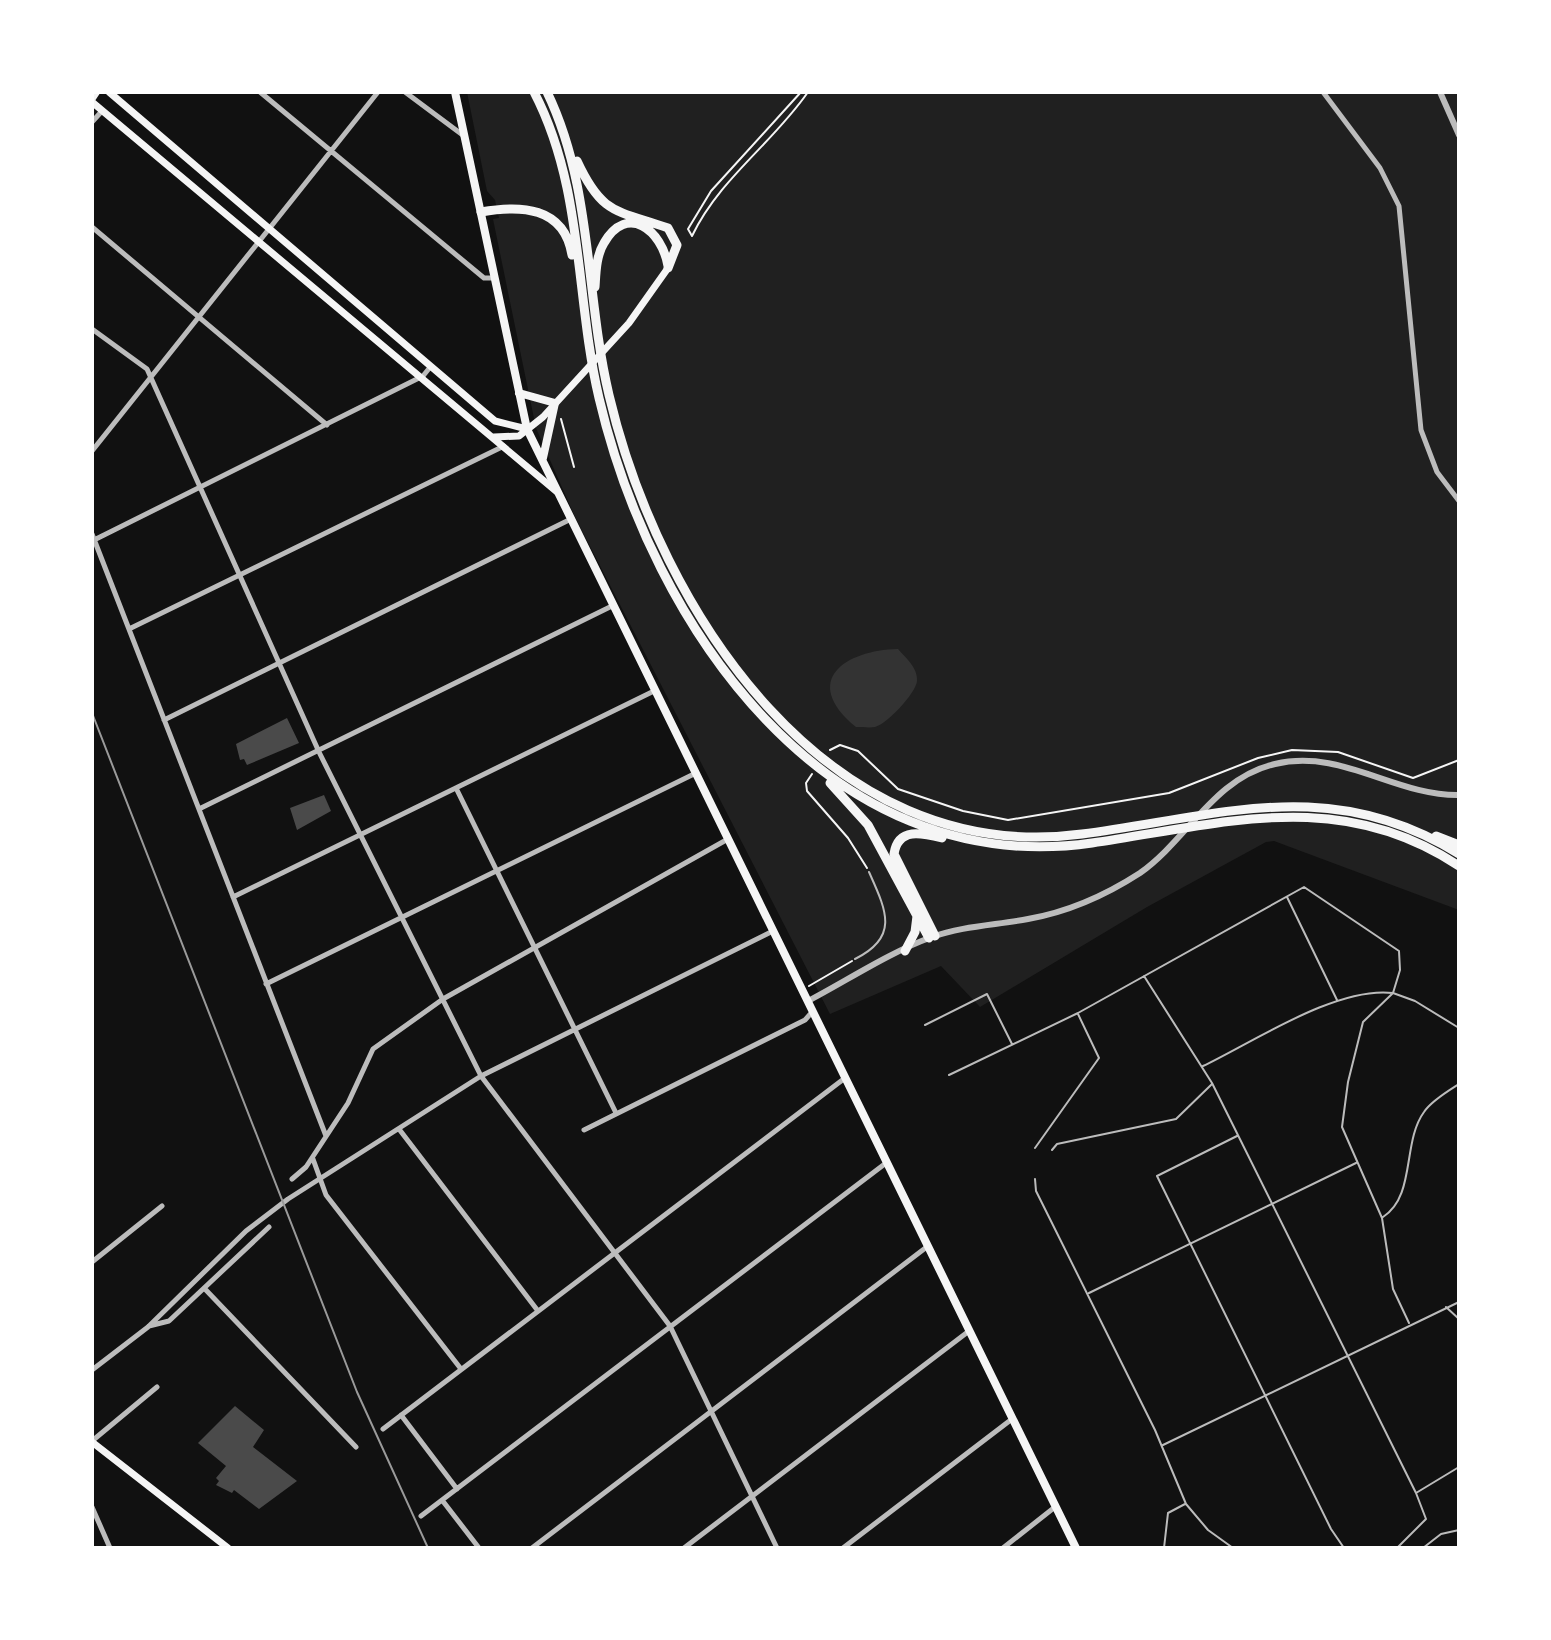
<svg xmlns="http://www.w3.org/2000/svg" width="1551" height="1640" viewBox="0 0 1551 1640" font-family="'DejaVu Sans',sans-serif">
  <style>
    .green { fill: #202020 }
    .water { fill: #333 }
    .building { fill: #4a4a4a }
    .lines { fill: none; stroke-linecap: round; stroke-linejoin: round }
    .path { stroke: #f5f5f5; stroke-width: 2 }
    .service { stroke: #bcbcbc; stroke-width: 2 }
    .minor { stroke: #bcbcbc; stroke-width: 5 }
    .tertiary { stroke: #bcbcbc; stroke-width: 6 }
    .secondary { stroke: #f5f5f5; stroke-width: 7 }
    .primary { stroke: #f5f5f5; stroke-width: 8 }
    .motorway { stroke: #f5f5f5; stroke-width: 9 }
    .rail { stroke: #9a9a9a; stroke-width: 2 }
  </style>
  <rect width="100%" height="100%" fill="#111"/>
  <path class="green" d="M467 92H1459V910L1274 841 1266 842 1147 907 980 1007 941 966 830 1014 575 517 536 428 493 219 499 218 495 200 487 191Z"/>
  <path class="water" d="M898 649C906 658 918 668 917 681 916 693 887 724 875 727 870 728 862 727 856 727 800 681 845 650 898 649Z"/>
  <path class="building" d="M287 718 299 743 247 765 244 759 240 760 236 744Z
    M324 795 331 811 297 830 290 808Z
    M235 1406 264 1430 253 1447 297 1481 259 1509 234 1490 232 1493 216 1485 219 1481 216 1478 226 1466 198 1443Z"/>
  <g class="lines">
    <path class="path" d="M692 236 688 229 711 191 801 92
      M692 236C720 178 772 144 808 92
      M561 419 574 467
      M830 750 840 745 858 751 898 789 963 811 1008 820 1169 793 1258 758 1292 750 1338 752 1413 778 1459 760
      M812 774 806 783 807 791 848 838 867 868
      M809 986 852 961"/>
    <path class="service" d="M1287 897 1337 1000
      M855 959C900 937 886 910 869 872
      M1144 976 1212 1083 1416 1493
      M925 1025 987 994 1012 1044
      M949 1075 1078 1013 1304 887 1399 951 1400 970 1393 993C1337 986 1255 1041 1203 1066
      M1237 1136 1157 1176 1331 1529 1344 1548
      M1035 1148 1099 1058 1078 1014
      M1052 1150 1057 1144 1176 1119 1212 1084
      M1035 1179 1036 1191 1155 1430 1186 1504 1208 1530 1233 1548
      M1383 1217C1416 1196 1402 1142 1424 1112 1431 1101 1448 1091 1459 1084
      M1089 1293 1356 1163
      M1446 1307 1459 1319
      M1409 1323 1393 1289 1382 1218 1342 1127 1348 1082 1363 1022 1393 993 1415 1001 1459 1028
      M1163 1445 1459 1302
      M1164 1548 1168 1513 1185 1504
      M1397 1548 1426 1519 1416 1493 1459 1467
      M1423 1548 1441 1534 1459 1530"/>
    <path class="minor" d="M260 92 484 278H495
      M405 92 464 136
      M1323 92 1380 168 1399 206 1421 430 1437 472 1459 501
      M92 122 102 111
      M92 227 327 425
      M92 329 147 369 319 752 481 1076 670 1326 777 1548
      M92 451 378 92
      M92 534 326 1136
      M94 540 423 376 431 366
      M129 629 504 446
      M164 720 571 519
      M456 788 616 1113
      M199 809 614 605
      M233 897 654 691
      M266 984 696 773
      M399 1129 538 1311
      M584 1130 805 1020 813 1011
      M313 1159 326 1195 461 1369
      M292 1179 306 1167 348 1103 373 1049 443 999 728 839
      M92 1262 162 1206
      M204 1288 356 1447
      M149 1326 169 1321 269 1227
      M92 1370 148 1327 246 1231 288 1199 481 1076 773 931
      M401 1415 457 1489
      M383 1429 845 1078
      M92 1441 157 1387
      M442 1500 479 1548
      M92 1507 110 1548
      M421 1516 886 1163
      M532 1548 928 1246
      M684 1548 969 1331
      M843 1548 1012 1419
      M1003 1548 1055 1507"/>
    <path class="tertiary" d="M1440 92 1459 135
      M808 1001C848 980 890 952 932 937 962 926 997 925 1028 919 1068 912 1106 895 1140 873 1188 839 1214 778 1275 764 1341 748 1395 796 1459 795"/>
    <path class="secondary" d="M109 92 495 421 527 429
      M92 102 556 491
      M494 437 519 436 543 417 629 323 668 268
      M92 1442 228 1548"/>
    <path class="primary" d="M455 92 527 429 1076 1548
      M92 98 96 92
      M519 393 555 403 543 458"/>
    <path class="motorway" d="M534 92C584 188 575 296 599 398 652 625 827 881 1092 843 1223 824 1339 786 1459 866
      M547 92C593 187 585 294 609 395 660 611 827 868 1082 834 1220 816 1330 774 1459 854
      M577 161C602 215 616 210 668 228L677 245 668 268
      M481 212C520 205 564 206 572 255
      M595 287C596 273 596 256 604 243 627 203 662 230 668 266
      M830 783 868 825 929 938
      M1436 836 1459 845
      M935 936 894 854C898 827 922 833 942 838
      M905 951 915 932 917 916"/>
    <path class="rail" d="M92 713 357 1392 428 1548"/>
  </g>
  <rect width="1551" height="1640" fill="none" stroke="#ffffff" stroke-width="188"/>
</svg>
